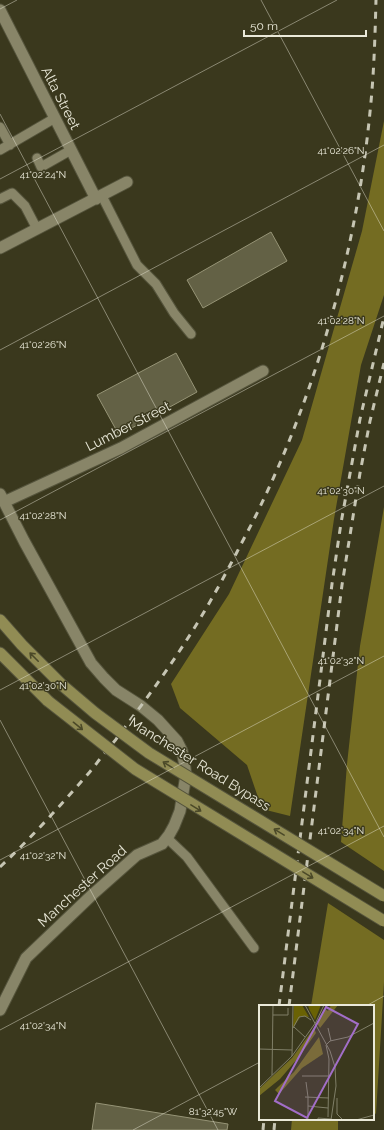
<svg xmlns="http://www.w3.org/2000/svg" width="384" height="1130" viewBox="0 0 384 1130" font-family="Raleway,sans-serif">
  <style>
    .forest { fill: #746c22 }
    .building { fill: #636145; stroke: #969476 }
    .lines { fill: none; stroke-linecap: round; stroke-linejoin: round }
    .service-casing { stroke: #55543c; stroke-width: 11 }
    .minor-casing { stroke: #55543c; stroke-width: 13 }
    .secondary-casing { stroke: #55543c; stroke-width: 13 }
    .service { stroke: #888568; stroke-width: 9 }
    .minor { stroke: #888568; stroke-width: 11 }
    .secondary { stroke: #918c54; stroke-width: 11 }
    .rail { stroke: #c6c5b3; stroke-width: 3; stroke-dasharray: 7 7; stroke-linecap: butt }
    .secondary-bridge-casing { stroke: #55543c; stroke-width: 13; stroke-linecap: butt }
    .secondary-bridge { stroke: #918c54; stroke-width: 11 }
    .oneway { stroke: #4b4928 }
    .ticks { fill: none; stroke: #eae9d9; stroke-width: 1; stroke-opacity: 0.45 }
    .labels { text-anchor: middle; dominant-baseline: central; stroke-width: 3; stroke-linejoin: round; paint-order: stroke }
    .street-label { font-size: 14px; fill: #eae9d9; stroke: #3a381d }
    .inset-road { fill: none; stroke: #807f68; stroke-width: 1 }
    .view { fill: #a26ec8; fill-opacity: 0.15; stroke: #a26ec8; stroke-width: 2 }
    .inset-edge { fill: none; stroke: #eae9d9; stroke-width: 2 }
    .ticks-label { font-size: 10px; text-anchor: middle; fill: #eae9d9; stroke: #3a381d; stroke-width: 3; stroke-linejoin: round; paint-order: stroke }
  </style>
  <rect width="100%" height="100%" fill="#3a381d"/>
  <path class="forest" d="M384 121V295L361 365 334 519 290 816 262 809 247 765 180 708 171 684 229 594 302 440 362 231Z
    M384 507V871L341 842 347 764 360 646Z
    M328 903 384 940V982L376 1114 373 1112V1006H311Z
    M292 1119H338V1130H291Z"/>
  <path class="building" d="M271 232 287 261 203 308 187 280Z
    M176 353 197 392 119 435 97 395Z
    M96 1103 228 1124 227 1130H92Z"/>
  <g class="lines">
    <g class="service-casing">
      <path id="service" d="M0 127 10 145
        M0 150 55 118
        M37 158 41 167 71 150
        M102 196 137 265 156 284 174 313 191 334
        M0 199 12 193 25 206 37 229
        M167 838 187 857 254 948"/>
    </g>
    <g class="minor-casing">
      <path id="minor" d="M0 10 96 199
        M0 248 127 182
        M0 494 24 541 91 663 104 678 116 690 141 706 158 720 177 741 182 751 184 761 186 775 180 811 174 826 169 835 162 844 137 855 93 894 26 958 0 1010
        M4 502 121 448 263 371"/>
    </g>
    <g class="secondary-casing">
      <path id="secondary" d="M0 620 22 645 62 685
        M0 653 48 701"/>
    </g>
    <use href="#service" class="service"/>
    <use href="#minor" class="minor"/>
    <use href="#secondary" class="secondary"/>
    <path class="rail" d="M0 867C31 838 60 806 88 774 96 765 103 754 111 745 114 742 116 740 118 736 147 699 174 661 198 622 212 599 225 575 237 552 244 538 252 524 259 509 318 387 357 247 370 112 374 74 375 37 376 0
      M279 1006 332 584 341 523 360 419 384 317
      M289 1006 342 585 360 473 370 421 384 363
      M263 1130 264 1119
      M274 1130 275 1119"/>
    <g class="secondary-bridge-casing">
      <path id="secondary-bridge" d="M62 685 95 713 149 753 384 896
        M48 701 135 769 384 921"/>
    </g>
    <use href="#secondary-bridge" class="secondary-bridge"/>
  </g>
  <defs><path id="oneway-shaft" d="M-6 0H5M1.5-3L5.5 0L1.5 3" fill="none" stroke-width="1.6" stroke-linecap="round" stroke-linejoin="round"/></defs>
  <g class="oneway">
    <use href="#oneway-shaft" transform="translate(34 657) rotate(-135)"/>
    <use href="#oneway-shaft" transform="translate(78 726) rotate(39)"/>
    <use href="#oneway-shaft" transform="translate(168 765) rotate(-148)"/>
    <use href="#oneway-shaft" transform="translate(196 808) rotate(32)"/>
    <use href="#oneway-shaft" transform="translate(279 832) rotate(-149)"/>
    <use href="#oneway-shaft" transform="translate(308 875) rotate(31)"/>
  </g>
  <path class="ticks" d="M261 0 384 231M0 9 17 0M0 114 384 837M0 179 337 0M0 350 384 145M0 520 384 316M0 690 384 486M0 720 218 1130M0 860 384 656M366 1006 384 996M0 1030 384 826M133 1130 260 1062"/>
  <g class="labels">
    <g class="street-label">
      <text transform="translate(61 98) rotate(63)">Alta Street</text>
      <text transform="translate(128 426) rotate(-27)">Lumber Street</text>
      <text transform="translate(200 764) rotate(32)">Manchester Road Bypass</text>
      <text transform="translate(82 886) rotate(-42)">Manchester Road</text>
    </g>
  </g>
  <g transform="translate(259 1005)">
    <rect width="115" height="115" fill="#3a381d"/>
    <path d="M35 0H43L50 12 42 11 34 23ZM49 0H62L56 15 50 4Z" fill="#6a6204"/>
    <path d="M72 0H79L61 23 58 18 66 4 69 6ZM55 23 57 28 39 53 21 74 0 91V84L33 53ZM60 32 64 49 43 63 20 89 16 85 19 82 35 67Z" fill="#746c22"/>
    <path class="inset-road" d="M46 0 71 46 76 62 77 81 72 115M14 10H29V3M35 22 46 32M34 23 40 12 46 11 52 15M69 23 72 36M0 44 33 45M33 51 34 0M13 70 14 0M43 71H70M47 77 49 92M0 83 33 51 57 17 65 0M46 92 70 93M78 93V109L84 115M49 101 69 103M69 112 70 54 67 40 71 36 89 32 115 18M49 115V92M59 115V113L72 114M97 115 115 110"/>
    <path class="view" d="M67 2 99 19 48 113 16 96Z"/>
    <rect width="115" height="115" class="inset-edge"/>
  </g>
  <g class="ticks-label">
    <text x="341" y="154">41°02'26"N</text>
    <text x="43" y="178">41°02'24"N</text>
    <text x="341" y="324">41°02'28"N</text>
    <text x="43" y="348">41°02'26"N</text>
    <text x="341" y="494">41°02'30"N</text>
    <text x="43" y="519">41°02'28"N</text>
    <text x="341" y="664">41°02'32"N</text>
    <text x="43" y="689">41°02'30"N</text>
    <text x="341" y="834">41°02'34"N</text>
    <text x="43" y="859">41°02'32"N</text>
    <text x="43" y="1029">41°02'34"N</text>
    <text x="213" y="1115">81°32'45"W</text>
  </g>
  <path d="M244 30v6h122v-6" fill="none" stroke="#eae9d9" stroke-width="2"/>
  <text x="250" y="30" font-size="12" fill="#eae9d9" stroke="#3a381d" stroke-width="3" paint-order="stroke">50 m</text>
</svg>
